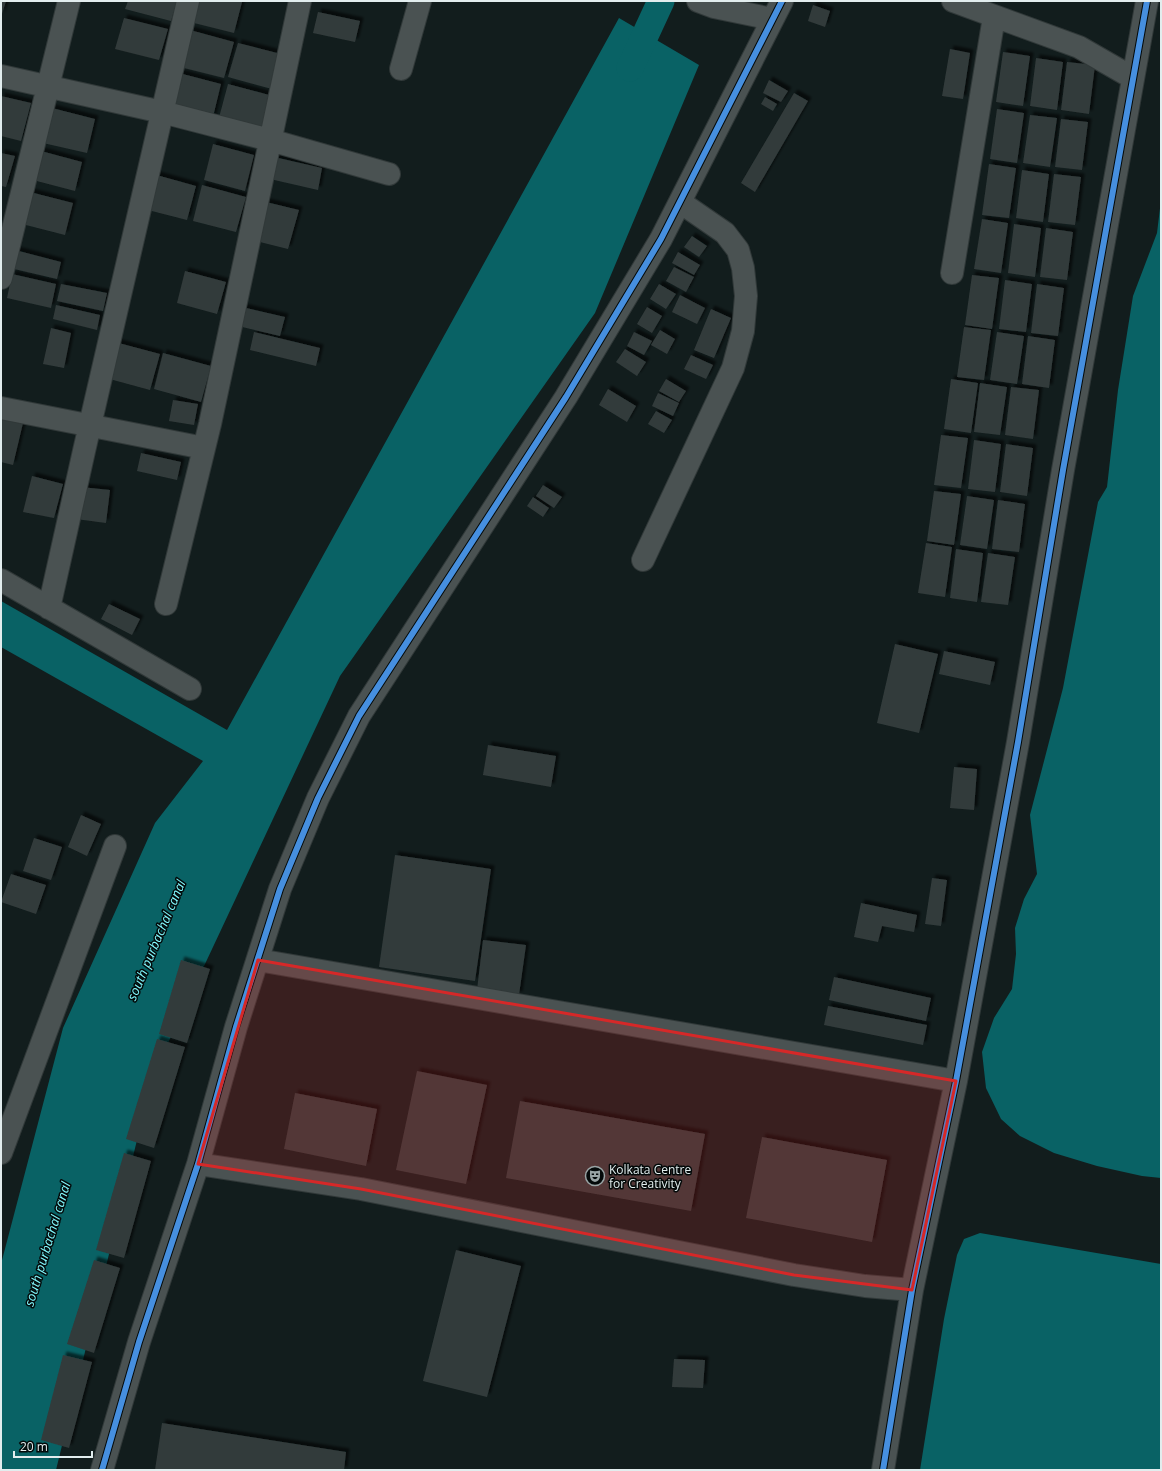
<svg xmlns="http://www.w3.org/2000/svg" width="1162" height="1471" viewBox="0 0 1162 1471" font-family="'Open Sans',sans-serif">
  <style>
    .water { fill: #096265 }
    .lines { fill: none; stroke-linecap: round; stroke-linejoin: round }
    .canal { stroke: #096265; stroke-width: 27 }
    .building { fill: #323b3b; filter: url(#shadow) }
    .street-casing { stroke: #313939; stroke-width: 24 }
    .street { stroke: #4a5252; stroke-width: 22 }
    .cycleway-casing { stroke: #030909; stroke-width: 8 }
    .cycleway { stroke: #468fdf; stroke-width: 6 }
    .marked { fill: #d62828; fill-opacity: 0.2; stroke: #d62828; stroke-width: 3; stroke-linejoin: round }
    .labels { text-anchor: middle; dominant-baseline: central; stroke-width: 3; stroke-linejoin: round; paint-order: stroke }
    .poi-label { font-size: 12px; fill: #e2edee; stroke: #030909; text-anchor: start }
    .water-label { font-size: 13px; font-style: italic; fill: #82faff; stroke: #030909 }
  </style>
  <defs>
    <filter id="shadow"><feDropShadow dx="3.5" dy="-3.5" stdDeviation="1" flood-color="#0009"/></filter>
  </defs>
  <rect width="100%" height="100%" fill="#121d1d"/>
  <path class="water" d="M619 18 699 65 595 313 340 676 153 1075 56 1470H1V1264L63 1028 155 823 203 761 1 647V601L227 730Z
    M1161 200V1178L1142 1176 1097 1166 1054 1153 1020 1136 1001 1119 986 1088 982 1052 994 1018 1012 989 1016 954 1015 928 1024 899 1037 874 1030 815 1063 688 1098 502 1107 487 1118 390 1133 296 1157 233Z
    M980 1233 1161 1264V1470H920L944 1319 957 1255 964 1239Z"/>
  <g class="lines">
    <path class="canal" d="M630 68 661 1"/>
  </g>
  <path class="building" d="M1 1H6L1 17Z
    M128 1H177L171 21 125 9Z
    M196 1H237L242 2 234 33 190 22Z
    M813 5 830 11 825 27 808 21Z
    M318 12 360 21 355 42 313 33Z
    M124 18 168 29 159 60 115 49Z
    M190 30 234 42 224 78 180 67Z
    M238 43 281 54 272 89 228 77Z
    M950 49 970 53 963 99 942 96Z
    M1003 52 1030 56 1023 106 996 102Z
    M1036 58 1063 62 1057 110 1030 106Z
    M1067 62 1095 65 1089 114 1061 110Z
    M179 73 221 84 212 121 169 110Z
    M769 80 788 91 781 102 763 93Z
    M228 84 273 96 262 137 217 125Z
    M794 93 808 101 755 192 741 183Z
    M1 96 31 103 21 141 1 136Z
    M765 97 777 104 773 111 761 104Z
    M52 108 95 119 87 153 43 143Z
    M997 109 1024 113 1017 163 990 159Z
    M1030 115 1057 118 1050 167 1023 163Z
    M1061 119 1088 122 1082 170 1055 167Z
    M213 144 254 155 245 191 204 180Z
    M41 151 82 162 75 191 33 180Z
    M1 153 15 156 6 187 1 186Z
    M274 157 322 168 318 190 270 179Z
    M989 164 1016 168 1009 218 982 215Z
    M1022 170 1049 174 1043 222 1016 218Z
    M153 174 196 186 187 220 144 209Z
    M1054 174 1081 177 1075 225 1048 222Z
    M202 185 246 197 236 232 193 221Z
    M30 192 73 203 65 235 22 224Z
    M266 202 299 210 288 249 256 241Z
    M982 219 1008 223 1001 273 974 269Z
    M1014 224 1041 228 1035 277 1008 273Z
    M1046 228 1073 232 1067 280 1040 277Z
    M692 236 707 246 699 257 684 247Z
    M15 250 61 262 57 279 10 268Z
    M678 252 700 265 694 275 672 263Z
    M674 267 694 277 686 292 666 281Z
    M185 271 226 282 217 314 177 303Z
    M12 274 56 284 51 308 7 298Z
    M972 275 999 278 992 329 965 325Z
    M1005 280 1032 284 1026 332 999 329Z
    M61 284 107 293 103 311 57 301Z
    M659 284 676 294 666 309 650 299Z
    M1037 284 1064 288 1058 336 1031 333Z
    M680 295 705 308 697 324 672 312Z
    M56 305 100 315 97 330 53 319Z
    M242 307 285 317 280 336 238 326Z
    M647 307 662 316 652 333 637 324Z
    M711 309 731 318 714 358 694 350Z
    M964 327 991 330 984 380 957 377Z
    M51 328 71 333 64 368 43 364Z
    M660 330 675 339 667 354 651 345Z
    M254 332 320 348 316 366 250 350Z
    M634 332 652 341 644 355 627 346Z
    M997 332 1024 336 1017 384 990 380Z
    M1028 336 1055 340 1049 388 1022 384Z
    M115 342 160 354 150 390 106 378Z
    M625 349 646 362 637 376 616 362Z
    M163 353 211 366 201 402 154 389Z
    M691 355 713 365 706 379 684 369Z
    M666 379 686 391 679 402 659 391Z
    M951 379 978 383 971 433 944 429Z
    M980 383 1007 387 1000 435 974 432Z
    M1011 387 1039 390 1033 439 1005 435Z
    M608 389 636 406 627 422 599 405Z
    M658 393 679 403 673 416 652 406Z
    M173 400 198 404 194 425 169 421Z
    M656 411 672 420 664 433 648 424Z
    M1 418 23 423 13 465 1 462Z
    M941 435 968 438 961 488 934 485Z
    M974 440 1001 444 995 492 968 489Z
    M1006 444 1033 448 1027 496 1000 492Z
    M141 453 181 462 177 480 137 471Z
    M32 476 63 484 54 518 23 512Z
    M543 485 562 497 554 508 536 496Z
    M81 487 110 490 106 523 76 519Z
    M934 491 961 494 954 545 927 541Z
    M967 496 994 500 987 549 960 545Z
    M533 497 549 508 543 517 527 506Z
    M998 500 1025 504 1019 552 992 549Z
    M926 543 952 547 945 597 918 593Z
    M956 549 983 553 977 602 950 598Z
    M988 553 1015 557 1008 605 981 602Z
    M109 604 140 619 132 635 101 619Z
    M895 644 938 654 919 733 877 723Z
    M944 651 995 662 990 685 939 674Z
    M488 745 556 756 551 787 483 775Z
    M954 767 977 769 974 810 950 808Z
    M81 815 101 824 87 856 68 847Z
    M34 838 62 847 51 880 23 871Z
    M395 855 491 869 475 981 379 967Z
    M11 874 46 885 36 914 1 902Z
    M932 878 947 880 941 926 925 924Z
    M861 903 917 915 914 932 882 926 878 942 854 937Z
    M483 940 526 945 519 995 477 990Z
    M181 960 210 969 187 1043 159 1034Z
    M834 977 931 998 926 1021 829 1000Z
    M828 1006 927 1025 923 1045 824 1025Z
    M157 1039 185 1047 154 1148 126 1139Z
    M417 1071 487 1085 466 1184 396 1170Z
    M295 1093 377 1109 366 1166 284 1149Z
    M520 1101 705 1134 691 1211 506 1178Z
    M762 1137 887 1160 872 1242 746 1218Z
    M124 1153 151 1161 124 1258 96 1250Z
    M456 1250 521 1266 487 1397 423 1381Z
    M94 1260 120 1268 94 1353 67 1344Z
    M63 1355 92 1362 69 1448 41 1440Z
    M674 1359 705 1360 703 1388 672 1387Z
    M162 1423 346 1452 344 1470H155Z"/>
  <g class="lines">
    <g class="street-casing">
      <path id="street" d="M698 1 714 7 772 19
        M953 1 1079 47 1133 78
        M401 69 420 1
        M1 76 162 112 270 140 389 174
        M952 273 994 17
        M1 278 69 1
        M1 408 204 448
        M643 560 733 368 743 331 746 296 743 268 738 250 725 233 680 202
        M1 580 190 689
        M166 604 210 424 300 1
        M49 608 84 451 188 1
        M258 960 956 1081
        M1 1153 115 846
        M198 1164 361 1189 794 1275 865 1286 912 1290
        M102 1470 139 1342 198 1164 236 1027 280 889 318 798 359 716 566 397 661 239 782 1
        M883 1470 912 1290 956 1081 1018 742 1063 470 1147 1"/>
    </g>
    <use href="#street" class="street"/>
    <g class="cycleway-casing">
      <path id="cycleway" d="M102 1470 139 1342 198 1164 236 1027 280 889 318 798 359 716 566 397 661 239 782 1
        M883 1470 912 1290 956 1081 1018 742 1063 470 1147 1"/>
    </g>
    <use href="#cycleway" class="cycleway"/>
  </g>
  <path class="marked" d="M258 960 956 1081 912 1290 794 1275 361 1189 198 1164Z"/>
  <defs>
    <g id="theatre-ring" transform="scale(1)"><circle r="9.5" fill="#030909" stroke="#99a4a5" stroke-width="1.5"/><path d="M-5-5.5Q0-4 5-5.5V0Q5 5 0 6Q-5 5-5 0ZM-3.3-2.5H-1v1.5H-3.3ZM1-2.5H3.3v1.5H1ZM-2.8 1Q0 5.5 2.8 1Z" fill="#99a4a5"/></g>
  </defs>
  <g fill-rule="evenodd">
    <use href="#theatre-ring" x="595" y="1176"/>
  </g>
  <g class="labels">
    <g class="poi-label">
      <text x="609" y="1169">Kolkata Centre<tspan x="609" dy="14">for Creativity</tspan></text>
    </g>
    <g class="water-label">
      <text transform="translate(156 940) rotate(-67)">south purbachal canal</text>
      <text transform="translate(47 1244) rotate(-73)">south purbachal canal</text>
    </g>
  </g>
  <rect width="1162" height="1471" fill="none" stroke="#e2edee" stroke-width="4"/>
  <path d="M14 1451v6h78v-6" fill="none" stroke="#e2edee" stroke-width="2"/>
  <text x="20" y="1451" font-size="12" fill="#e2edee" stroke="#030909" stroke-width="3" paint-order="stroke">20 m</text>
</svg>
